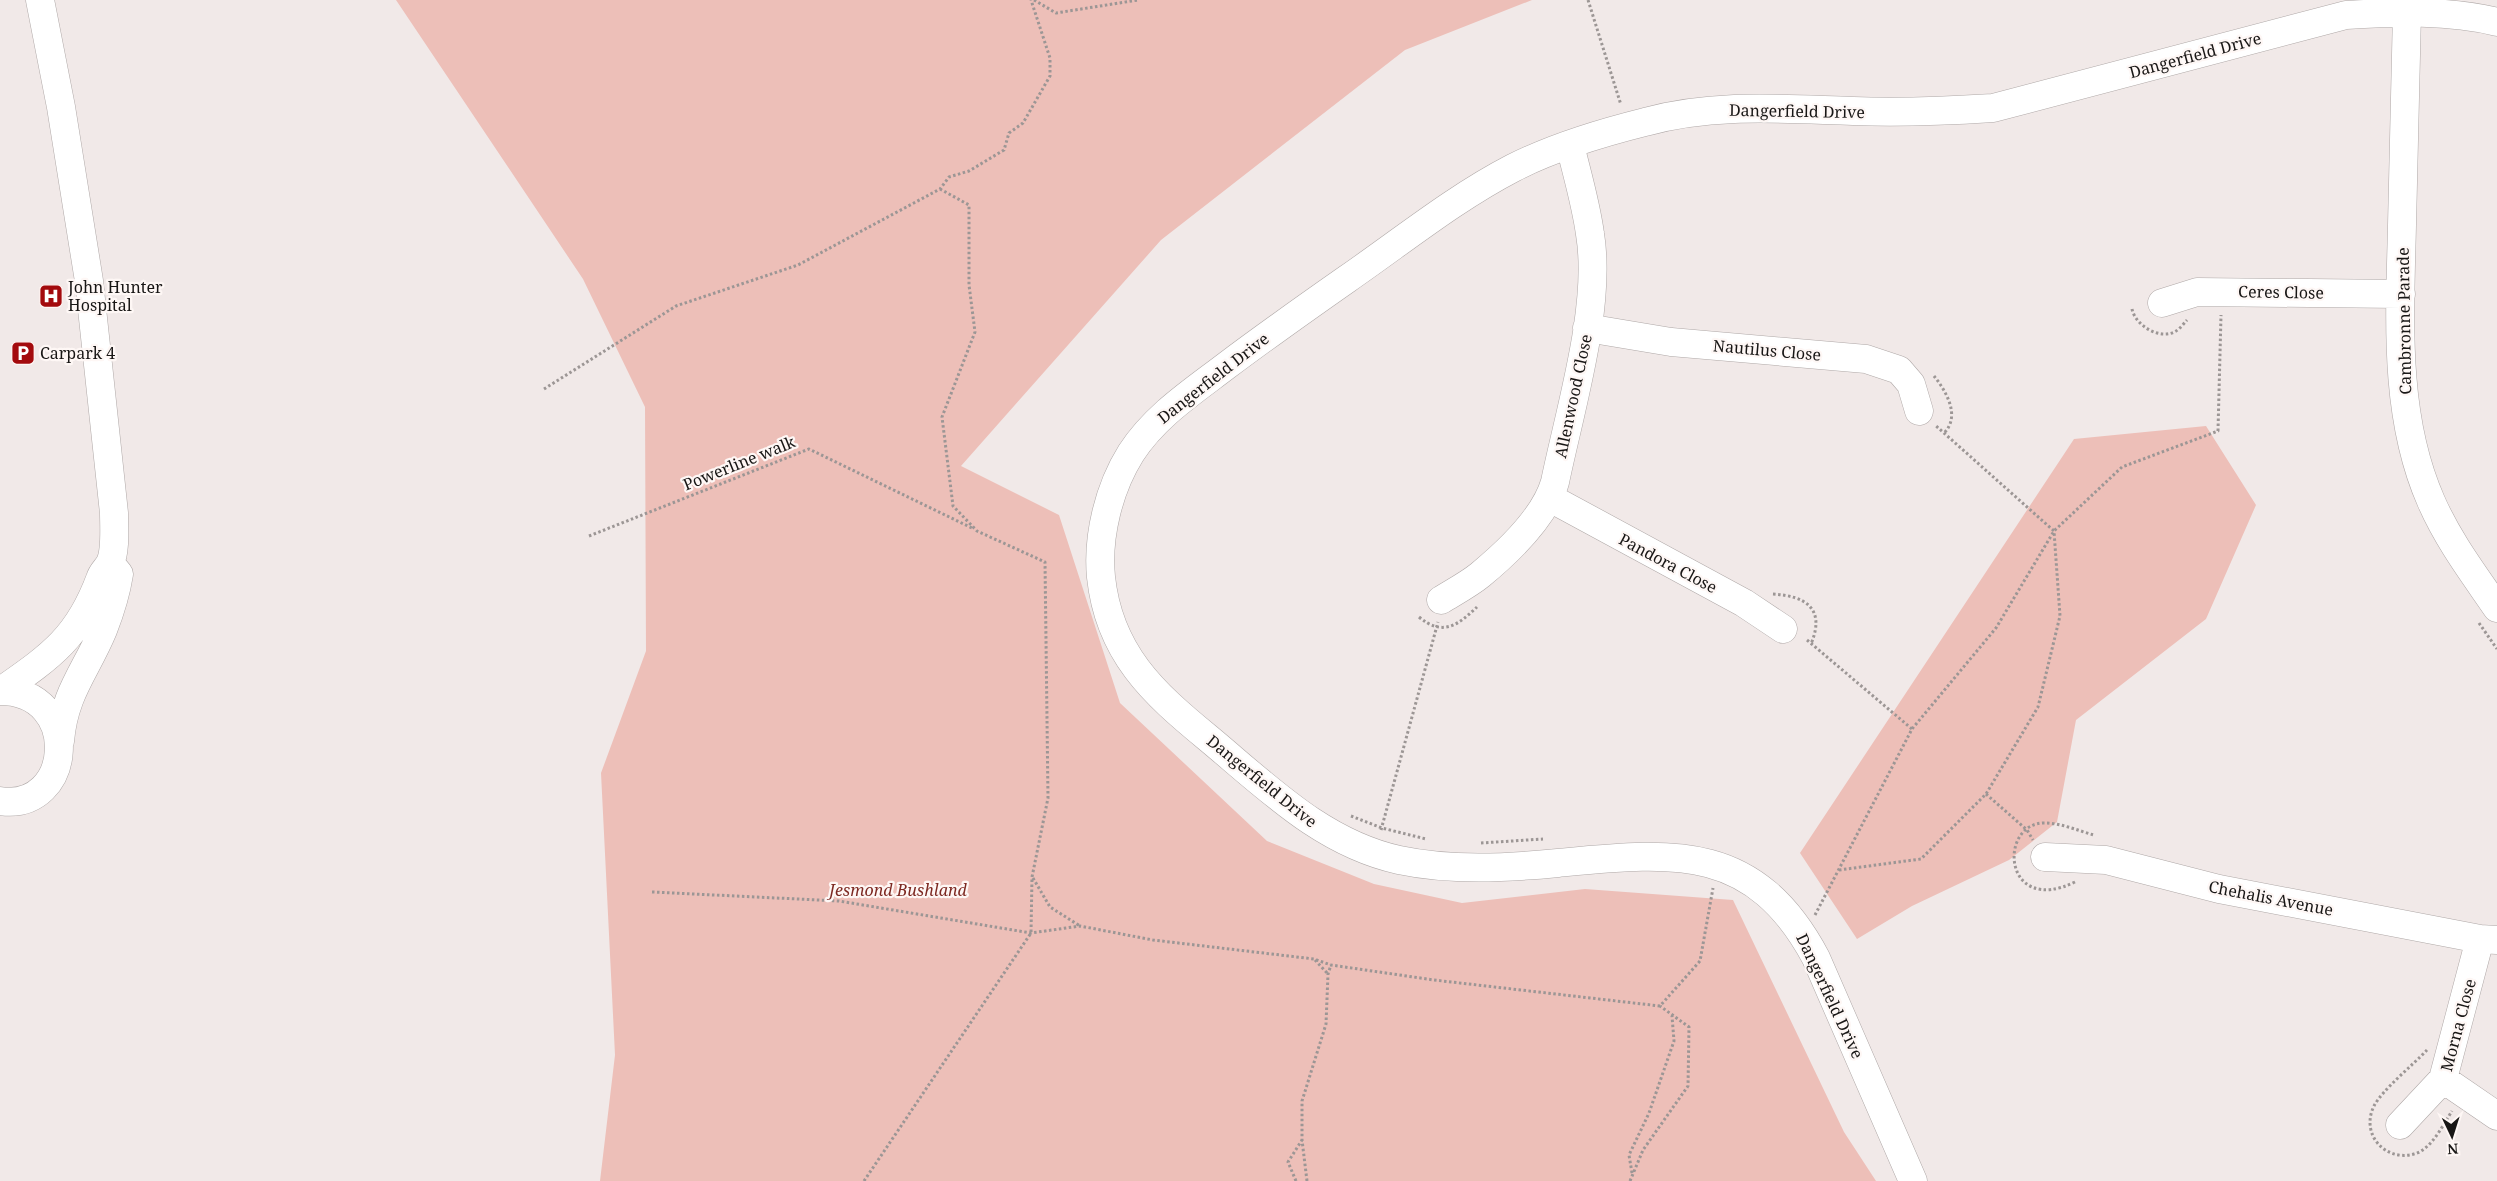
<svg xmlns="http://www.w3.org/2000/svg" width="2497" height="1181" viewBox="0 0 2497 1181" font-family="'Noto Serif',serif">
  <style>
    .green { fill: #edbfb8 }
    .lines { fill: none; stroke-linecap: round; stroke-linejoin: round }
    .minor-casing { stroke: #afa8a7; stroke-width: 29 }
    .path { stroke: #9c9695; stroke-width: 3; stroke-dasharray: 2.5 2.5; stroke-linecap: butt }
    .minor { stroke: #fff; stroke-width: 28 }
    .labels { text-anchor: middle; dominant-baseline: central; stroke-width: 4.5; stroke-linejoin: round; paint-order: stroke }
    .street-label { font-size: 16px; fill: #181615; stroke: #fef7f5 }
    .poi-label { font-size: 16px; fill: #181615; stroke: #fef7f5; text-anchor: start }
    .park-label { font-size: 16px; font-style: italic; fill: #7d2922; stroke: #fef7f5 }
  </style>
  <rect width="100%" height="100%" fill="#f1e9e8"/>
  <path class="green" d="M396 0H1532L1405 50 1161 240 961 466 1059 515 1120 703 1267 841 1374 884 1462 903 1585 889 1733 900 1844 1132 1876 1181H600L615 1055 601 773 646 651 645 407 583 279Z
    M2206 426 2256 505 2206 619 2076 720 2057 822 2009 860 1912 906 1857 939 1800 853 2074 439Z"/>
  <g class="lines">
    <g class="minor-casing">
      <path id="minor" d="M2407 12C2406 83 2404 154 2402 225 2400 316 2393 415 2431 501 2448 540 2473 573 2497 608
        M2162 303 2197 292 2401 294
        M1587 328 1671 342 1866 359 1899 370 1911 384 1919 411
        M1550 498 1744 603 1783 629
        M1441 600C1454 592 1469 584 1480 575 1509 551 1545 517 1555 482 1570 409 1602 306 1590 234 1586 204 1577 174 1570 145
        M0 691C83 691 74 812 0 801
        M1 691C51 656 78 638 100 579 102 572 107 569 110 563 116 551 114 526 114 513L89 281 61 107 40 0
        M60 741C64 693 86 671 103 630 110 612 116 593 119 574L110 563
        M2045 857 2106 860 2219 889 2480 939 2497 940
        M2443 1079 2497 1116
        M2400 1125 2443 1079 2480 939
        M1913 1181 1816 958C1754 842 1673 852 1558 863 1506 868 1451 871 1399 860 1322 843 1267 787 1208 738 1153 693 1109 653 1101 577 1097 536 1109 488 1131 453 1155 416 1192 392 1226 366 1266 336 1307 307 1347 279 1402 241 1455 198 1513 168 1554 147 1601 133 1645 122 1714 103 1783 109 1853 111 1900 113 1946 111 1993 108L2346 15C2395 12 2449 10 2497 22"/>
    </g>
    <path class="path" d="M1034 0 1056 13 1138 0
      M1588 0 1621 105
      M2132 309C2135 325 2160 341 2176 331 2180 329 2184 323 2187 320
      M1934 376C1946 391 1961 416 1944 433
      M544 389 676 306 798 265 940 189 949 177 969 171 1004 150 1009 133 1023 123 1050 76V58L1031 0
      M589 536 809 449 974 529
      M1773 594C1805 596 1826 608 1811 644
      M1419 617C1443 637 1458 625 1477 607
      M2479 623 2497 649
      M1807 640 1912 729
      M1986 794 2027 830 2033 840
      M1351 816 1382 828 1426 839
      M1381 830 1438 622
      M1481 843 1543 839
      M1839 870 1921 859 1986 794 2038 707 2060 616 2054 531 1935 425
      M1033 878 1050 907 1080 926
      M2075 882C2002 917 1998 822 2045 823 2061 823 2079 831 2094 835
      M652 892 839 901 1031 933 1080 926 1153 940 1314 959 1331 965 1434 980 1660 1006 1700 961 1713 888
      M1815 915 1912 729 1996 628 2054 531 2122 467 2218 431 2221 315
      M1315 960 1328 974
      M2427 1050C2413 1065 2382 1090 2374 1106 2360 1134 2385 1162 2414 1154 2431 1150 2443 1125 2452 1111
      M1632 1173 1629 1155 1649 1113 1674 1041 1672 1016
      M864 1181 1031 933 1032 877 1048 798 1045 562 977 531 953 506 942 417 975 332 969 285V205L940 189
      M1296 1181 1288 1162 1302 1140
      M1307 1181 1302 1140V1101L1326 1024 1328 974 1331 965
      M1630 1181 1643 1150 1688 1086 1689 1027 1660 1006"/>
    <use href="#minor" class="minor"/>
  </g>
  <defs>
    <g id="hospital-square" transform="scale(1.25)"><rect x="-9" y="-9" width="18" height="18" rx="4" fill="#a30a0d" stroke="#fef7f5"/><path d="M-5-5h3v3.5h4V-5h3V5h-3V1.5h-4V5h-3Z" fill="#fff"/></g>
    <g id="parking-square" transform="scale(1.25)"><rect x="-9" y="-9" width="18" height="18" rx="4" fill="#a30a0d" stroke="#fef7f5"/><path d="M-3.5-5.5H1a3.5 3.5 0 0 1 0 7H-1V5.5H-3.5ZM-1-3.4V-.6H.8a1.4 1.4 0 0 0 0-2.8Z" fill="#fff"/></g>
  </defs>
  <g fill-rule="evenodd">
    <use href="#hospital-square" x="51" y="296"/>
    <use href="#parking-square" x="23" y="353"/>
  </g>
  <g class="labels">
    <g class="street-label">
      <text transform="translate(2195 55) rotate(-15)">Dangerfield Drive</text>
      <text transform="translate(1797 111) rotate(1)">Dangerfield Drive</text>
      <text transform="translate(2281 292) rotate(1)">Ceres Close</text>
      <text transform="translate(2404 321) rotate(-91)">Cambronne Parade</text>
      <text transform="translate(1767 350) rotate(5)">Nautilus Close</text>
      <text transform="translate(1213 378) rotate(-38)">Dangerfield Drive</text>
      <text transform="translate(1573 396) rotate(-78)">Allenwood Close</text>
      <text transform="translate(739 463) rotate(-22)">Powerline walk</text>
      <text transform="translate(1668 563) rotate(28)">Pandora Close</text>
      <text transform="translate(1262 781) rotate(39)">Dangerfield Drive</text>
      <text transform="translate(2271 898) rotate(11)">Chehalis Avenue</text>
      <text transform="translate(1830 996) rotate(65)">Dangerfield Drive</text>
      <text transform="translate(2458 1025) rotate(-75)">Morna Close</text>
    </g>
    <g class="poi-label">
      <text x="68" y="287">John Hunter<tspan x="68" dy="18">Hospital</tspan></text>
      <text x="40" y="353">Carpark 4</text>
    </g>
    <g class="park-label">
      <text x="898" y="890">Jesmond Bushland</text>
    </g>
  </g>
  <g transform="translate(2452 1136) rotate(176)" stroke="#fef7f5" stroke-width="4" paint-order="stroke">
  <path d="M0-4L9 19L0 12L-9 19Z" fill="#181615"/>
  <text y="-8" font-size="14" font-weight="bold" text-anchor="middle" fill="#181615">N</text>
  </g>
</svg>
